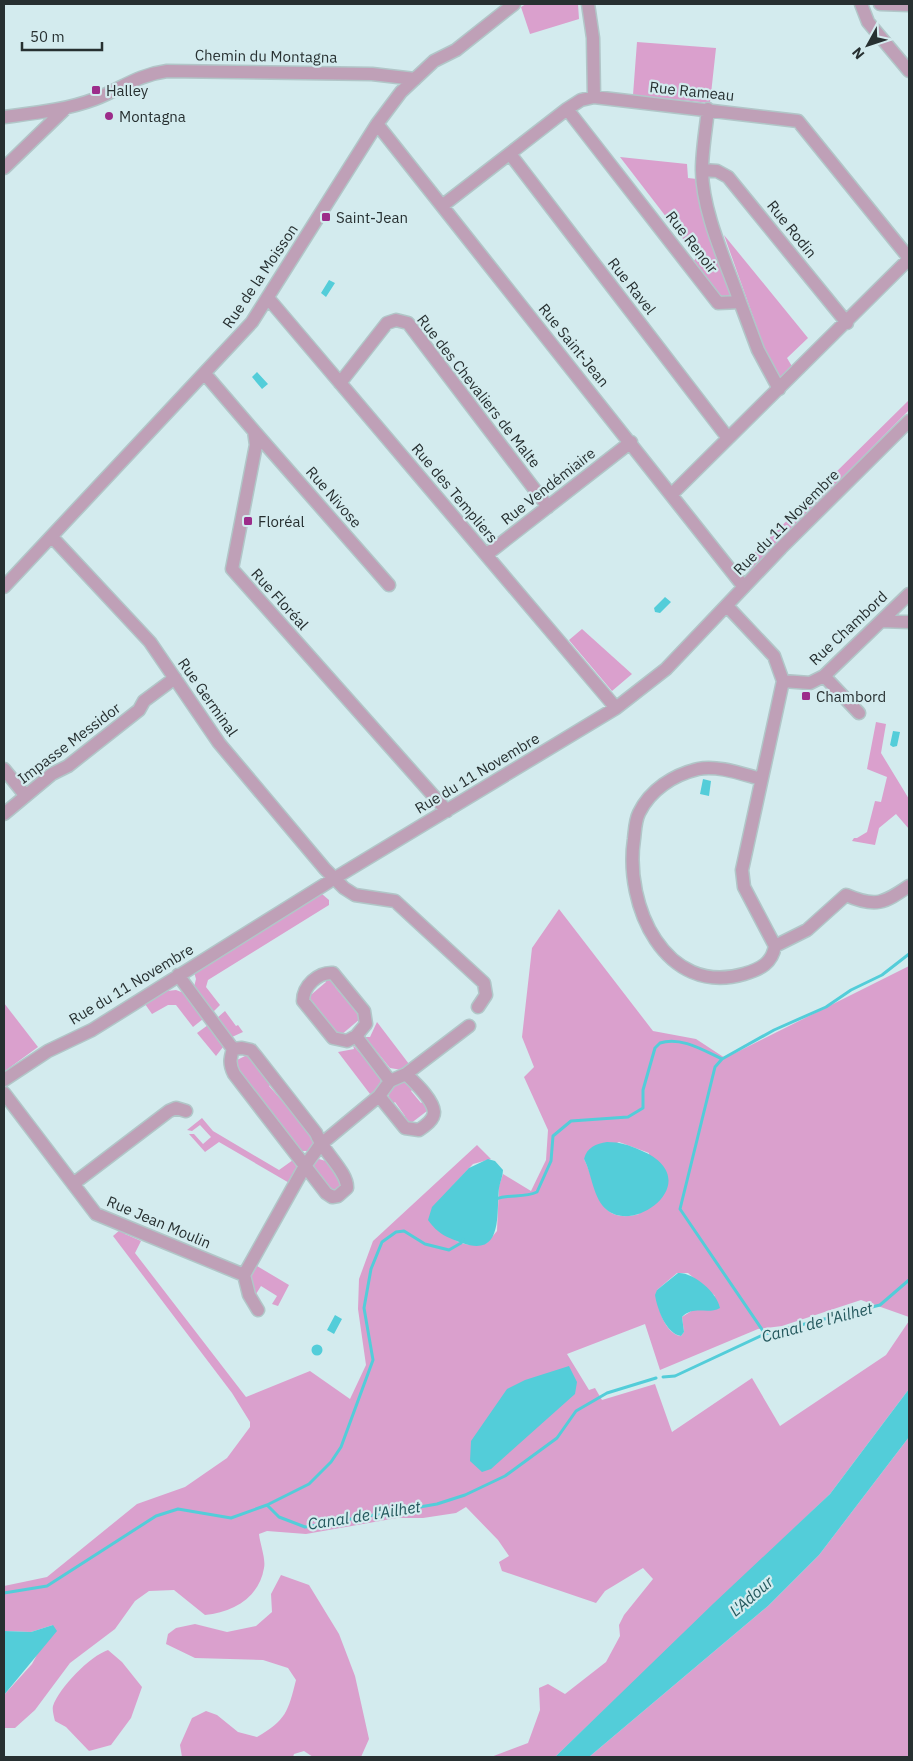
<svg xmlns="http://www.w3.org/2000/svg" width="913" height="1761" viewBox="0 0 913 1761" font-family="'IBM Plex Sans',sans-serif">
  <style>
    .green { fill: #daa0cd; fill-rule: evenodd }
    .water { fill: #53cdd9 }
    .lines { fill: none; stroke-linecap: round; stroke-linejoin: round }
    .stream { stroke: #53cdd9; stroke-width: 3 }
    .minor-casing { stroke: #b1c6c8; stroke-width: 15 }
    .minor { stroke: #bfa0b7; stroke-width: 12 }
    .poi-dot { fill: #9c2c8a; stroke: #d3ebee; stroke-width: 2 }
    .labels { text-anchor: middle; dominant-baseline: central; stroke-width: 4.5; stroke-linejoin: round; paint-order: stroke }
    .street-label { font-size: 15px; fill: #273031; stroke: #d3ebee }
    .poi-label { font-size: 15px; fill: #273031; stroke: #d3ebee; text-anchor: start }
    .water-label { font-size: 16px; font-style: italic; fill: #25595e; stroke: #d3ebee }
  </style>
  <rect width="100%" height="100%" fill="#d3ebee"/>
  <path class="green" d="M526 4H578L579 19 530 34 521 7Z
    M637 42 716 48 710 103 633 95Z
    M620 157 687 164 688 178 697 179 732 293 730 299 718 297 692 263 697 257Z
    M724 235 808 338 787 358 793 368 781 378 770 364Z
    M909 400V410L753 568 750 570 743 566 745 562Z
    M582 629 632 674 612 691 569 640Z
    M876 722 886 724 881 753 909 799V829L896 814 879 828 875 845 852 841 854 838H857L867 832 875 801 881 802 887 777 867 769Z
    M322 894 329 900V905L208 980 206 987 220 1005 213 1012 194 987 196 979 194 972Z
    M559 909 653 1031 696 1039 725 1058 909 966V1317L861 1300 782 1326 758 1329 660 1370 645 1324 567 1354 589 1390 595 1388 602 1400 655 1384 672 1432 752 1378 780 1426 886 1355 909 1321V1389L830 1494 555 1757H491L528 1743 540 1710 539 1688 548 1684 565 1694 606 1662 620 1636 619 1625 624 1615 653 1579 643 1568 605 1591 596 1603 502 1571 499 1562 509 1556 498 1540 466 1507 456 1513 423 1518H397L306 1534 267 1531 259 1534C260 1544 266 1559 264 1568 259 1598 233 1612 205 1615L174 1590 149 1591 135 1601 115 1629 70 1663 35 1710 15 1728H4V1695L32 1664 53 1625 31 1632 4 1631V1586L47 1577 137 1504 185 1487 227 1458 250 1427V1422L232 1393 113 1236 121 1229 127 1230 125 1234 141 1241 135 1253 246 1397 310 1371 350 1399 366 1365 358 1309 359 1279 373 1241 477 1145 491 1159 473 1164 433 1207C449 1234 451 1250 487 1243L497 1231 499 1186 503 1174 531 1191 546 1160 548 1130 524 1077 534 1067 522 1037 532 948ZM619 1142 649 1153 639 1214C596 1226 598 1186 584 1159ZM677 1273H688L715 1296 682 1317 684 1332 681 1336C664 1334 656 1304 657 1290Z
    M327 977 338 984 335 987 356 1012 358 1009 360 1019 341 1035 331 1032 334 1029 313 1002 310 1004 308 991 312 994 326 982 325 978Z
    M176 990 184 993 203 1019 193 1027 176 1005H168L152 1014 145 1004 167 991Z
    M4 1003 38 1047 5 1071 4 1069Z
    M225 1011 236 1026 238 1025 243 1032 232 1037 217 1018Z
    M377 1022 409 1064 402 1070 390 1068 365 1037H370Z
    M208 1025 223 1047 216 1056 197 1033Z
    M353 1045 378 1074 381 1081 378 1089 370 1094 338 1052 354 1049Z
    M247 1055 252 1057 272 1083 269 1086 315 1138 313 1148 309 1151H297L276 1124 279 1121 235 1066 237 1060Z
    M400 1082H406L414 1088 411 1091 421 1103 424 1101 427 1111 410 1124 401 1119 405 1116 395 1102 391 1105 388 1100 390 1087Z
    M202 1118 213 1131 279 1170 293 1160 298 1170 291 1184 219 1142 205 1152 189 1134H194L203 1144 211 1137 200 1125 192 1131 187 1130Z
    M319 1159 329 1162 342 1183 340 1188 332 1192 312 1167Z
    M257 1266 289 1285 278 1306 272 1304 277 1296 261 1286 256 1294 251 1289 250 1279Z
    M909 1437V1757H589L768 1606 819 1555Z
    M281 1575 309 1585 339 1634 355 1676 369 1739 361 1757H313L304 1751 294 1754 293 1757H182L180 1745 192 1718 206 1711 217 1715 238 1732 257 1737C286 1720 288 1712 296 1680L288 1668 263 1660 195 1658 166 1644 168 1634 176 1628 195 1624 227 1632 256 1626 272 1612 271 1594Z
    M108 1650 122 1662 142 1687 131 1718 111 1745 89 1751 66 1727 55 1721C54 1717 52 1710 53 1706 59 1688 90 1656 108 1650Z"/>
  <path class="water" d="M329 280 335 283 326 297 321 293Z
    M257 372 268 384 262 389 252 377Z
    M665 597 671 602 660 613 655 612 654 608Z
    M893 731 900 732 897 746 893 747 890 745Z
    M703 779 711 781 709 796 700 794Z
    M607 1142C620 1142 629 1145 640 1150 708 1178 637 1235 607 1210 593 1199 592 1174 584 1159 587 1147 596 1144 607 1142Z
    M488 1159 495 1161 503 1170C503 1176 500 1182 499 1188 496 1213 504 1258 462 1243 446 1237 438 1234 428 1220L432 1207 469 1168Z
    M678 1273C693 1272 717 1292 720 1308 708 1315 694 1305 682 1317L684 1332 681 1336C666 1334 657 1308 655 1295L657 1290Z
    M335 1315 342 1319 334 1334 327 1330Z
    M311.5 1350a5.5 5.5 0 1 1 11 0a5.5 5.5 0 1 1-11 0Z
    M569 1366 577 1382 575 1394 491 1469 482 1472 470 1461 471 1441 507 1389 525 1380Z
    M909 1389V1437L819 1555 768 1606 589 1757H555L714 1603 830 1494Z
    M53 1625 57 1631 4 1695V1631L31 1632Z"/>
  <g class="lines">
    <path class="stream" d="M496 1199C509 1194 524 1198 537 1192L551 1161 553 1136 571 1121 628 1117 643 1108V1090L655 1048 660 1043C680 1036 703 1050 722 1059
      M765 1334 680 1209 715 1067 722 1059 774 1030 826 1007 851 990 882 975 909 954
      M663 1377 675 1376 765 1334 880 1305 909 1280
      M267 1505 309 1484 331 1462 341 1447 373 1360 364 1308 371 1269 382 1242 396 1232 404 1231 425 1244 449 1250 461 1243 463 1239
      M4 1593 47 1586 156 1516 178 1509 231 1518 267 1505 279 1517 305 1527 437 1504 465 1495 505 1476 557 1438 576 1411 607 1393 656 1378"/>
    <g class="minor-casing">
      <path id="minor" d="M588 4 593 38 594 97
        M861 4 868 22 909 71
        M880 4 909 5
        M567 109 718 303 740 302 758 350 779 389
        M708 109C706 129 702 150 702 170 702 212 726 262 740 302
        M4 117C35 113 66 110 95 99 121 89 137 75 167 71L372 74 415 79
        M377 124 744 587
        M510 154 728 438
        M4 168 66 108
        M702 170 717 171 728 177 847 323
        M442 206 567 109 581 100 594 97 798 121 909 258
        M268 298 616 708
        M205 374 254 431 256 445 232 569 447 811
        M340 383 387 323 396 320 408 323 548 507
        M254 431 389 585
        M672 494 909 259
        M52 537 150 642 219 743 325 869 344 888 355 895 395 901 484 983 486 995 478 1007
        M486 555 631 442
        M4 587 252 322 377 124 401 92 434 61 456 50 514 4
        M727 606 774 656 783 681 810 683 824 676 909 594
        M881 621 909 622
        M824 676 859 713
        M4 769 25 795
        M761 779C742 774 718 765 698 769 673 775 650 790 639 813 635 821 635 831 634 839 624 905 665 997 744 974 761 969 772 963 775 946L744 887 742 870 783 681
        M4 814 52 774 68 766 139 710 144 701 175 678
        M775 946 807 930 846 895C876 908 884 903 909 886
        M178 975 233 1049
        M356 1036 366 1024 364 1011 333 973C318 972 303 986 303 1001L333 1038 347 1041 356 1036 390 1081
        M242 1048 251 1050 256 1056 316 1133C322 1151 348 1172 347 1188L338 1196 332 1197 326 1193 234 1074C229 1064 230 1059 233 1049Z
        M4 1080 48 1051 92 1030 335 878 616 708 666 669 781 548 909 421
        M4 1093 96 1214 244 1275 305 1166 320 1145 379 1096 390 1081 406 1074 469 1026
        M379 1096 405 1128 419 1130C425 1126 434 1120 434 1112 433 1099 415 1083 406 1074
        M73 1184 169 1111 176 1108 186 1111
        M244 1275 249 1295 258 1310"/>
    </g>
    <use href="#minor" class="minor"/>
  </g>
  <g class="poi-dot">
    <rect x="91" y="85" width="10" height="10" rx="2.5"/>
    <circle cx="109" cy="116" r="5"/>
    <rect x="321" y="212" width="10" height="10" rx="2.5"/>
    <rect x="243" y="516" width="10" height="10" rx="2.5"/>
    <rect x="801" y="691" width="10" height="10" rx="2.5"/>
  </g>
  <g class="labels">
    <g class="street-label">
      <text transform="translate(266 56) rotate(1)">Chemin du Montagna</text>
      <text transform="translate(692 91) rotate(6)">Rue Rameau</text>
      <text transform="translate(792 229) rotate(51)">Rue Rodin</text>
      <text transform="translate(692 242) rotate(52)">Rue Renoir</text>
      <text transform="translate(260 276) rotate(-56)">Rue de la Moisson</text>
      <text transform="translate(632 286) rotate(52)">Rue Ravel</text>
      <text transform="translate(574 345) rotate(51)">Rue Saint-Jean</text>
      <text transform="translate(479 391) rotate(52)">Rue des Chevaliers de Malte</text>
      <text transform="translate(548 486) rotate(-38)">Rue Vendémiaire</text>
      <text transform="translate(455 493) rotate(50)">Rue des Templiers</text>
      <text transform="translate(334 497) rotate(49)">Rue Nivose</text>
      <text transform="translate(786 522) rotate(-45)">Rue du 11 Novembre</text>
      <text transform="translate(280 599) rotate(48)">Rue Floréal</text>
      <text transform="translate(848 628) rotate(-43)">Rue Chambord</text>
      <text transform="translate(208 697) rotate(55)">Rue Germinal</text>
      <text transform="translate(69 743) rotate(-37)">Impasse Messidor</text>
      <text transform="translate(477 773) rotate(-31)">Rue du 11 Novembre</text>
      <text transform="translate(131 984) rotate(-31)">Rue du 11 Novembre</text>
      <text transform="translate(159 1222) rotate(23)">Rue Jean Moulin</text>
    </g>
    <g class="poi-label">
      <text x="106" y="90">Halley</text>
      <text x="119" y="116">Montagna</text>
      <text x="336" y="217">Saint-Jean</text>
      <text x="258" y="521">Floréal</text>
      <text x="816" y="696">Chambord</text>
    </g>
    <g class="water-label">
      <text transform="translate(817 1322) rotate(-15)">Canal de l'Ailhet</text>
      <text transform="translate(364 1515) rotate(-9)">Canal de l'Ailhet</text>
      <text transform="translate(751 1596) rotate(-41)">L'Adour</text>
    </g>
  </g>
  <rect width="913" height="1761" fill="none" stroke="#273031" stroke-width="10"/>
  <g transform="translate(868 45) rotate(230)" stroke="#d3ebee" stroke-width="4" paint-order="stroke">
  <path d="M0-4L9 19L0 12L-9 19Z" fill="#273031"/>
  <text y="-8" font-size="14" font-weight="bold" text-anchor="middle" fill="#273031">N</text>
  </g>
  <path d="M22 42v8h80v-8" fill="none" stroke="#273031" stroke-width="2.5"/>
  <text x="30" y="42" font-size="15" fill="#273031" stroke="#d3ebee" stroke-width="4" paint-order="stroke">50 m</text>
</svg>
